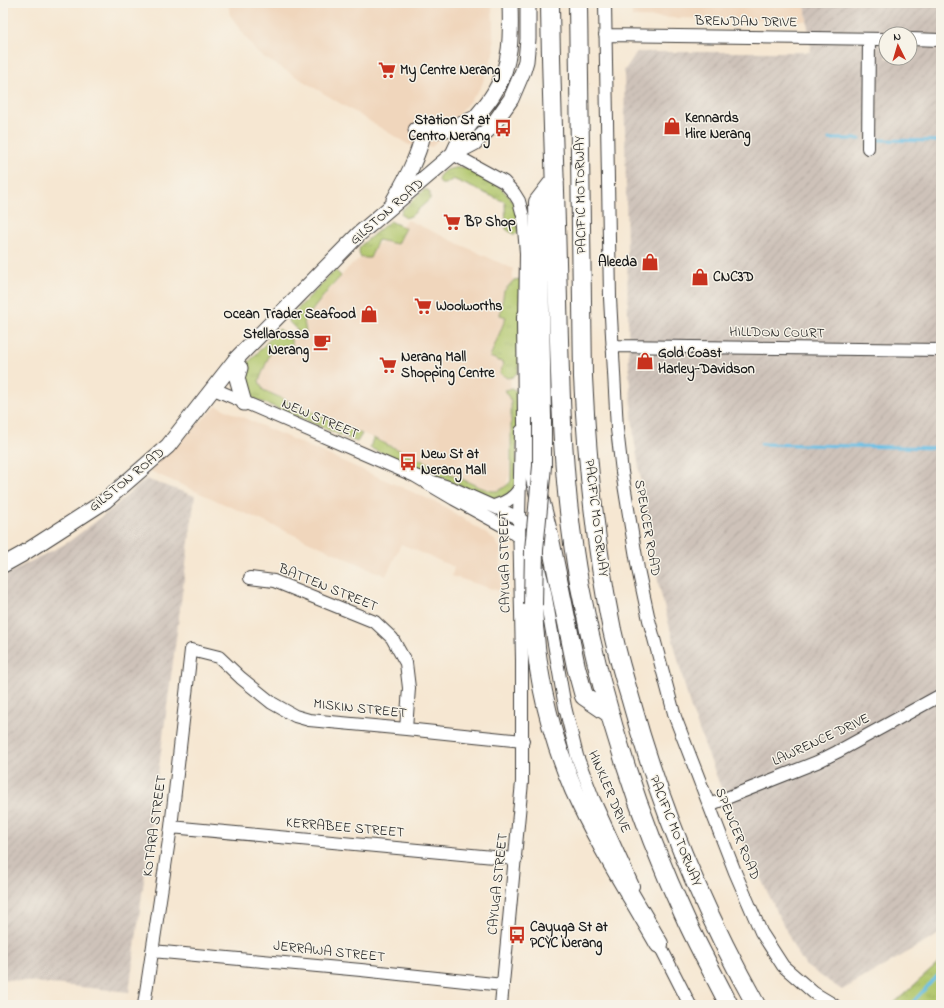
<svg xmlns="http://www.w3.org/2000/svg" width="944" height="1008" viewBox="0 0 944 1008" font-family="'Indie Flower',sans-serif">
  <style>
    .built { fill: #f0d6bc }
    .industrial { fill: url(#industrial-furrows); fill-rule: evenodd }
    .grass { fill: url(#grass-tufts); stroke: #667144 }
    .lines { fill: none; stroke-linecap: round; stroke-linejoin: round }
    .stream { stroke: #6ac1e7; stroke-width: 3 }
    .minor-casing { stroke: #3d3a37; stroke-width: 14 }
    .major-casing { stroke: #3d3a37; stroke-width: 17 }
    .highway-casing { stroke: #3d3a37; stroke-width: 20 }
    .minor { stroke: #fff; stroke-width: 12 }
    .major { stroke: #fff; stroke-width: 15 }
    .highway { stroke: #fff; stroke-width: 18 }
    .highway-bridge-casing { stroke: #3d3a37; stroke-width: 20; stroke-linecap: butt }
    .highway-bridge { stroke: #fff; stroke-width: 18 }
    .labels { text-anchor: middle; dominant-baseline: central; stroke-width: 3; stroke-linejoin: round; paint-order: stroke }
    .street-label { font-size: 14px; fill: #1c1c1c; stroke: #f7f3e8 }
    .poi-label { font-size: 14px; font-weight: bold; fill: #1c1c1c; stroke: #f7f3e8; text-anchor: start }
  </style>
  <defs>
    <pattern id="industrial-furrows" width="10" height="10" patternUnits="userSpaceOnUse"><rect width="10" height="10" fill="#cec2b9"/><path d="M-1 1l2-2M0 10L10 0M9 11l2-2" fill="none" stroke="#b0a69e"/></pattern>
    <pattern id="grass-tufts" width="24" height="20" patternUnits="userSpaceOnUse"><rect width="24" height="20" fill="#b0c66b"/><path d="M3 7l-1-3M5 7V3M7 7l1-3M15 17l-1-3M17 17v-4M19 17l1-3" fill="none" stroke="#97aa5c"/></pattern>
  </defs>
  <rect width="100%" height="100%" fill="#f7f3e8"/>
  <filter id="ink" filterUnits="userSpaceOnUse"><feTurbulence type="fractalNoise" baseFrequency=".025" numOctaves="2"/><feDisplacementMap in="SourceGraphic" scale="8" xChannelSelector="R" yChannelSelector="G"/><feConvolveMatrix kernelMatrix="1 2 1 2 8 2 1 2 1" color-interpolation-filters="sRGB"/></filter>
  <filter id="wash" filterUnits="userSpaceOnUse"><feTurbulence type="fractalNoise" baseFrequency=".012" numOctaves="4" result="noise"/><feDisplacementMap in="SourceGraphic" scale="16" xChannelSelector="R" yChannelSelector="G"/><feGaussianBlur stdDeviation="0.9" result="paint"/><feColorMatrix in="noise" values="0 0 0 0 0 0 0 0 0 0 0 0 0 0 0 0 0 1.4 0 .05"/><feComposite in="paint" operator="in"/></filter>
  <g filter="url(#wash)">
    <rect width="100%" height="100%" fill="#f6e7d2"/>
    <path class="built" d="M228 3H492L494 52 481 87 432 147 409 145 257 53 230 15Z
      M625 3H805L807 21 632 17V8L625 7Z
      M408 220 513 269 509 475 506 486 497 491 493 492 477 486 373 438 263 390 259 381 273 346 281 349 283 345 348 268Z
      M217 406 442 505 494 539 500 548 502 592 452 576 454 567 401 544 386 576 148 470Z"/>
    <path class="industrial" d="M805 3H941V933L842 990 806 966 795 949 735 825 690 706 659 586 634 439 629 373 624 71 637 52H811ZM886 34H910V58H886Z
      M146 479 195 496 129 992 3 979V576L67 543 106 514Z"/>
    <path class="grass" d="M462 167C482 173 509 189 516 209 518 216 517 225 518 232L516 234H513L506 229 505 202 453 179 446 184H441L438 180C440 169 453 168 462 167Z
      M424 190H428L430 193V199L411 216 405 218 401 214 402 210Z
      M390 221 405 228 397 244 378 240 370 258H364L360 256 359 251 360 246Z
      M335 270 341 276 328 290 304 321 306 333 302 340 298 331 289 322 290 317Z
      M521 279 518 372 513 377 507 378 500 373 504 363 490 357 506 317 500 315 504 291 514 280Z
      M279 329 290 337 293 348 283 345 281 349 273 346 259 381 263 390 362 434 357 442 255 399 248 394 242 374 248 363Z
      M513 389 518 392 516 482 513 490 501 498 492 499 370 448 373 438 477 486C493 492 498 495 511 481V402L505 390Z
      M941 961V1005H892Z"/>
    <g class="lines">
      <path class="stream" d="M829 139H860
        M877 140 941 141
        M761 444 941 448
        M910 1005 941 972"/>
    </g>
  </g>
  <g filter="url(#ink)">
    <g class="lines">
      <g class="minor-casing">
        <path id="minor" d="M605 3 610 298 617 429 622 472 630 521 638 569 649 620 675 717 735 872 761 932 783 966 814 993 834 1005
          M605 35 886 39
          M910 39 941 40
          M868 148 869 39
          M453 154 504 182 514 193 519 201 523 216 526 253 525 323
          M612 346 941 350
          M214 389 415 476 454 489 519 518 524 522
          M415 476 454 499 507 528 523 541
          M494 506C505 503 515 498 520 487
          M538 565 545 592 565 707 577 756 593 798 633 886
          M250 578 274 581 375 622 392 638 406 663 409 688 406 729
          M709 805 817 762 837 752 941 695
          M171 827 516 859
          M656 938 690 1005
          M152 951 361 970 503 985
          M144 1005 171 827 191 650 219 657 241 678 272 703 295 716 309 720 406 729 523 741
          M501 1005 522 782V660L519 518 521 431"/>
      </g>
      <g class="major-casing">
        <path id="major" d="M416 130C440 131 450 131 473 119
          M453 154C457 145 462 135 468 127 477 115 487 105 494 93 512 65 511 34 510 3
          M394 200C406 179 418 157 423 134
          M240 368 237 378 244 403
          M3 565 21 555 105 501 168 446 237 358 359 234 453 154 474 143 492 126 511 99 523 71 526 61 528 39V3"/>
      </g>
      <g class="highway-casing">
        <path id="highway" d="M550 3C551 89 555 176 557 262 560 371 560 480 580 587 602 702 637 815 687 922 700 950 715 977 729 1005
          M578 3 583 377C587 462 595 546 612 630 617 652 623 675 630 697 659 804 702 908 756 1005
          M526 317 527 423 530 453 534 475 551 544 576 667 584 696 609 713
          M542 418 538 202 555 180
          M533 605C535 668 549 732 574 790 598 843 630 893 659 944"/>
      </g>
      <use href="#minor" class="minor"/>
      <use href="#major" class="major"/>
      <use href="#highway" class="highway"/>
      <g class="highway-bridge-casing">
        <path id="highway-bridge" d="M533 605 534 550 542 466V418"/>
      </g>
      <use href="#highway-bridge" class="highway-bridge"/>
    </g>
  </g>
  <defs>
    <g id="supermarket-bare" transform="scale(1.38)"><path d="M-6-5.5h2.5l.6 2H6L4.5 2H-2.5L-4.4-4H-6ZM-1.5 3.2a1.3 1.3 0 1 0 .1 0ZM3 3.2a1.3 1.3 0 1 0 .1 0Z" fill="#c8321e" stroke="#f7f3e8" stroke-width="2.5" paint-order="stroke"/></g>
    <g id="shop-bare" transform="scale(1.38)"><path d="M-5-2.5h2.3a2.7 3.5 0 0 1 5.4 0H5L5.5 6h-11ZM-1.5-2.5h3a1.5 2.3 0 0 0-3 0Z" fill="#c8321e" stroke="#f7f3e8" stroke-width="2.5" paint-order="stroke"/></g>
    <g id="bus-bare" transform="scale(1.38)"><path d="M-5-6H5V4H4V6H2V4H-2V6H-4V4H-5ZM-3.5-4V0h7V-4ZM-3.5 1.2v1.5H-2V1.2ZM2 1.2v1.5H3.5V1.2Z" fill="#c8321e" stroke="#f7f3e8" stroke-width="2.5" paint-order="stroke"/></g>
    <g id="cafe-bare" transform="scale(1.38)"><path d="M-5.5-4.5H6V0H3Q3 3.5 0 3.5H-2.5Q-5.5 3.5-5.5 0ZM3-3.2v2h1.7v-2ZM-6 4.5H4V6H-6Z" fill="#c8321e" stroke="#f7f3e8" stroke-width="2.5" paint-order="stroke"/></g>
  </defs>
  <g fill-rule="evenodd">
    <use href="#supermarket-bare" x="387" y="70"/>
    <use href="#shop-bare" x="672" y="126"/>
    <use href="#bus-bare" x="503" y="128"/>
    <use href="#supermarket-bare" x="452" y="222"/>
    <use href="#shop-bare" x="650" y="262"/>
    <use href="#shop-bare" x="700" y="277"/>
    <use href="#supermarket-bare" x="423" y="306"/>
    <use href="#shop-bare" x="369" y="314"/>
    <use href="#cafe-bare" x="322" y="342"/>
    <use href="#shop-bare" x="645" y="361"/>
    <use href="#supermarket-bare" x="388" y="365"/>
    <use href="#bus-bare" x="408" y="462"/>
    <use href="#bus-bare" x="517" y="935"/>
  </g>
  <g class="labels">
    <g class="street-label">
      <text transform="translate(746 22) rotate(1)">BRENDAN DRIVE</text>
      <text transform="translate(581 195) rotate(-91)">PACIFIC MOTORWAY</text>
      <text transform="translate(387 212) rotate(-41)">GILSTON ROAD</text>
      <text transform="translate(777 333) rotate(1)">HILLDON COURT</text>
      <text transform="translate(320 419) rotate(23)">NEW STREET</text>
      <text transform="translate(127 480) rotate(-39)">GILSTON ROAD</text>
      <text transform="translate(596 518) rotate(83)">PACIFIC MOTORWAY</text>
      <text transform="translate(647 528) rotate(80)">SPENCER ROAD</text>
      <text transform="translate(505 562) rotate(-91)">CAYUGA STREET</text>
      <text transform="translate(328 588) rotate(22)">BATTEN STREET</text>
      <text transform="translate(360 709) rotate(6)">MISKIN STREET</text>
      <text transform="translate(821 740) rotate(-25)">LAWRENCE DRIVE</text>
      <text transform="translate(609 792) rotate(67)">HINKLER DRIVE</text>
      <text transform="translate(155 826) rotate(-82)">KOTARA STREET</text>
      <text transform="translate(345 828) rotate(5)">KERRABEE STREET</text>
      <text transform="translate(675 831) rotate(68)">PACIFIC MOTORWAY</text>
      <text transform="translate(737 834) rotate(68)">SPENCER ROAD</text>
      <text transform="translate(498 884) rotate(-84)">CAYUGA STREET</text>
      <text transform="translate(329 952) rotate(6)">JERRAWA STREET</text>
    </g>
    <g class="poi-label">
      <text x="400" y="70">My Centre Nerang</text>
      <text x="685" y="118">Kennards<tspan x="685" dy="16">Hire Nerang</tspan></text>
      <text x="490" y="120" text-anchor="end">Station St at<tspan x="490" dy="16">Centro Nerang</tspan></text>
      <text x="465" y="222">BP Shop</text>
      <text x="637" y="262" text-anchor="end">Aleeda</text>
      <text x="713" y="277">CNC3D</text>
      <text x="436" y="306">Woolworths</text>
      <text x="356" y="314" text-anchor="end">Ocean Trader Seafood</text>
      <text x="309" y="334" text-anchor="end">Stellarossa<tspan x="309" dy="16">Nerang</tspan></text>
      <text x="658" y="353">Gold Coast<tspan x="658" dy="16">Harley-Davidson</tspan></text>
      <text x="401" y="357">Nerang Mall<tspan x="401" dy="16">Shopping Centre</tspan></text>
      <text x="421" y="454">New St at<tspan x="421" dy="16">Nerang Mall</tspan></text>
      <text x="530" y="927">Cayuga St at<tspan x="530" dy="16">PCYC Nerang</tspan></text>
    </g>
  </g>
  <rect width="944" height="1008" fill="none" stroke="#f7f3e8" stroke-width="16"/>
  <g transform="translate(898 46) rotate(355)"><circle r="19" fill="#f7f3e8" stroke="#9f9d96"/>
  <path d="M0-3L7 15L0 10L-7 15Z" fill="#c8321e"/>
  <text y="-6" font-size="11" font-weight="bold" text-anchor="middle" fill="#1c1c1c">N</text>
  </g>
</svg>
